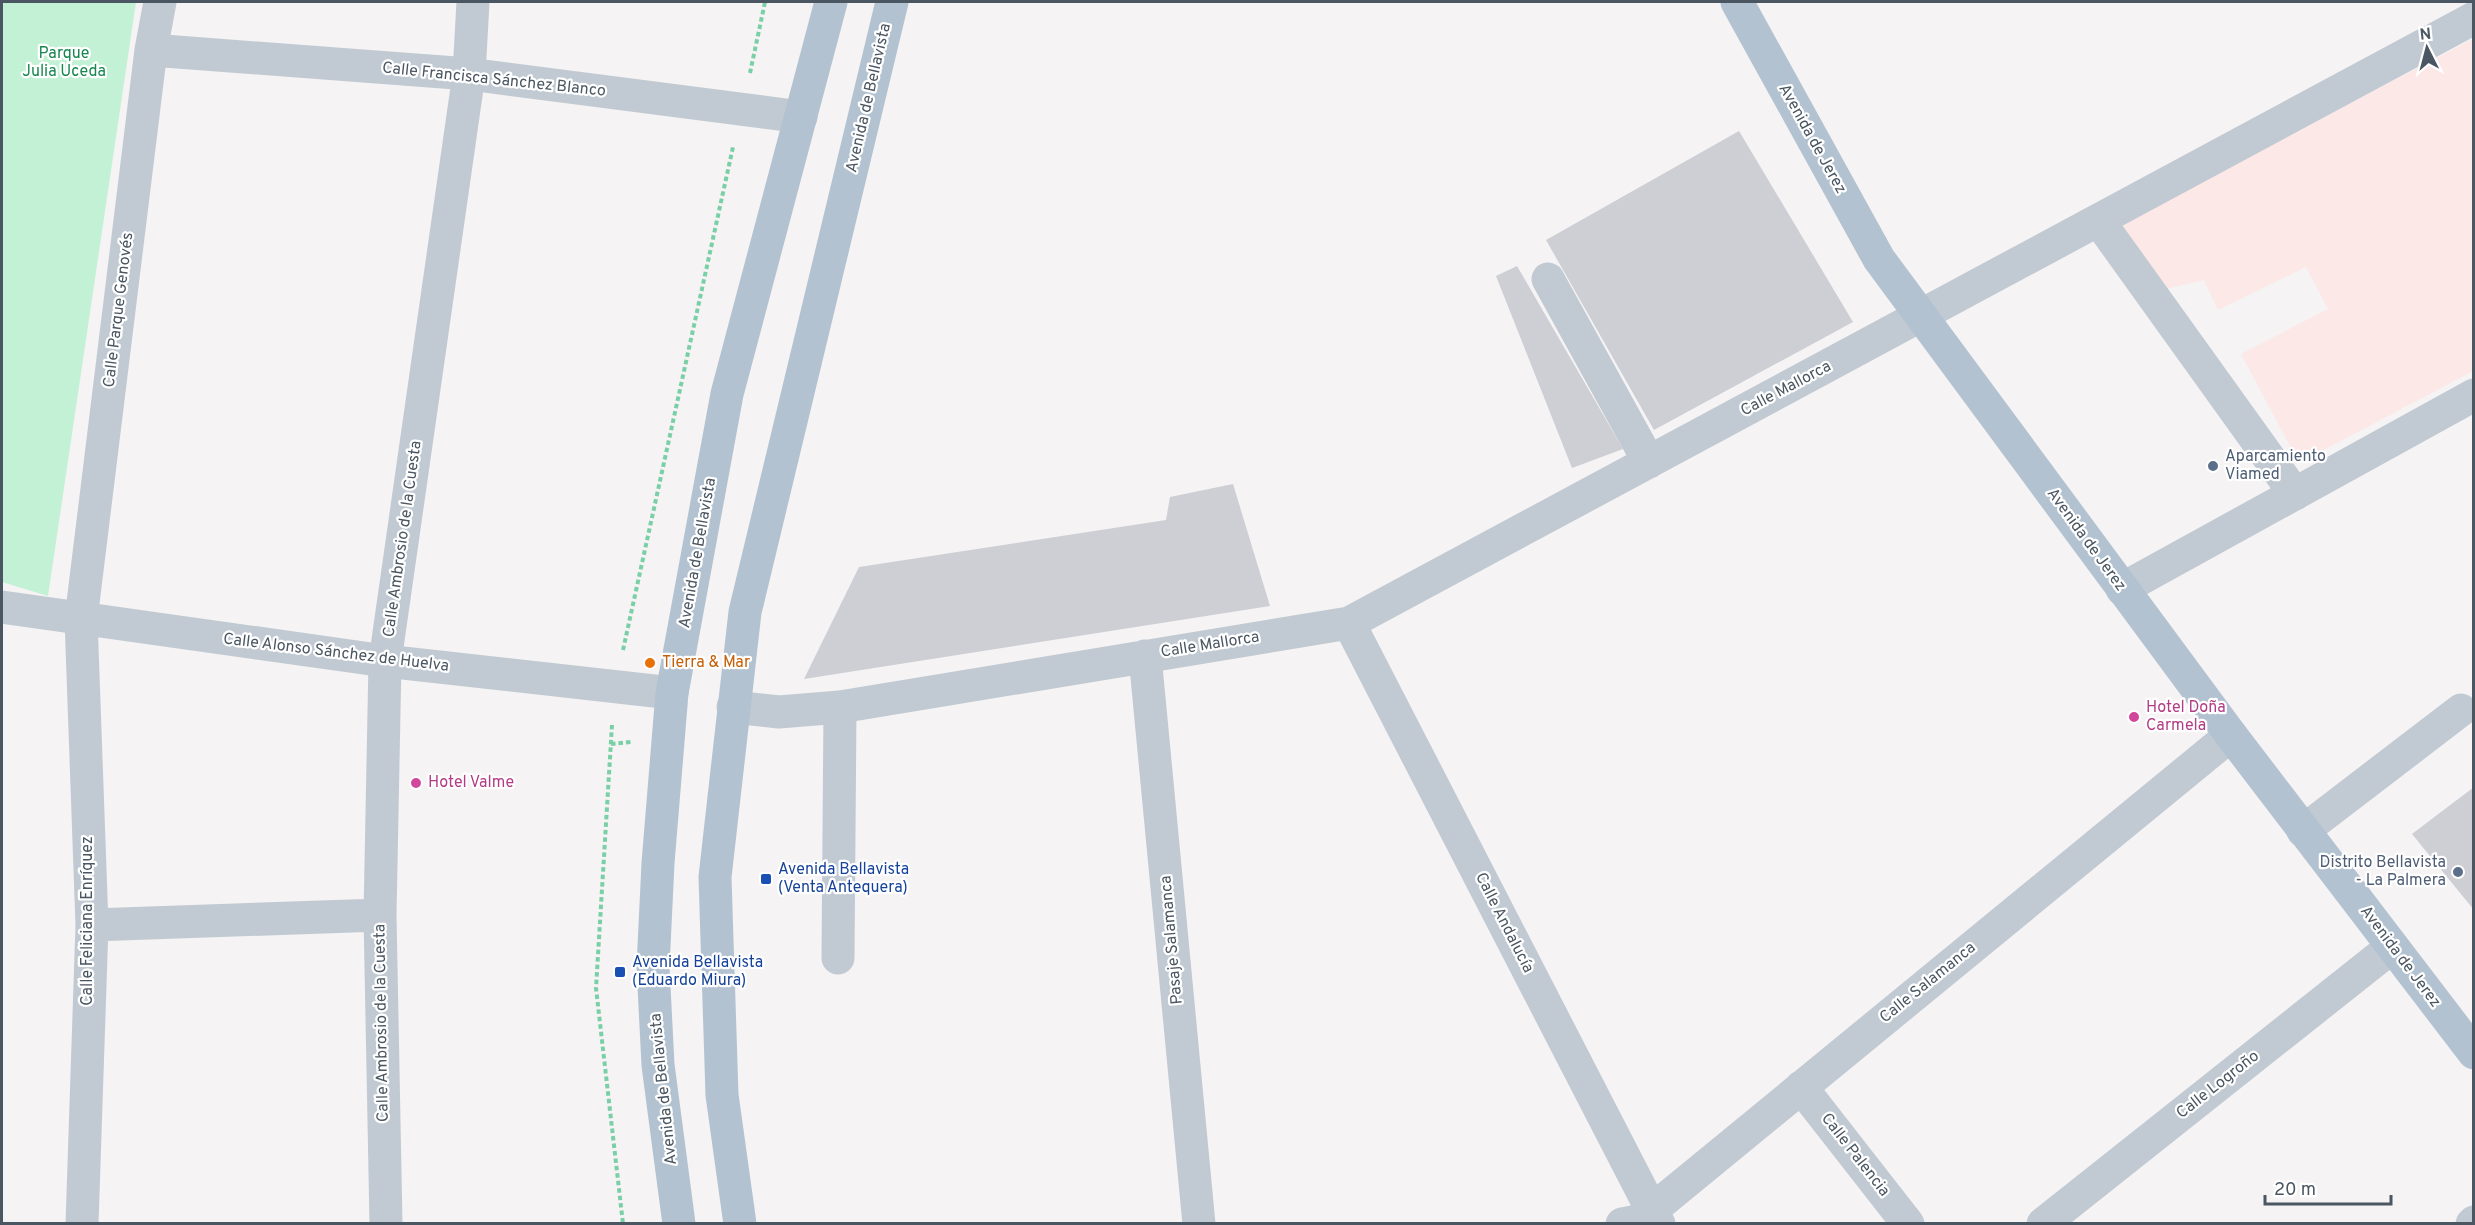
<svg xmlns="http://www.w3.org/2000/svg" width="2475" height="1225" viewBox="0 0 2475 1225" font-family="Overpass,sans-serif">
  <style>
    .medical { fill: #fce8e6 }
    .green { fill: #c3f1d5 }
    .building { fill: #cdcfd5 }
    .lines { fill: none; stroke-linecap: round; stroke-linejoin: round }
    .path { stroke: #7ad0a6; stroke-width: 4; stroke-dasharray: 4.5 3; stroke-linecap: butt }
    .minor { stroke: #c1cad2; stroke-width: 33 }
    .major { stroke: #b3c2d1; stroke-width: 33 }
    .service-dot { fill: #5c6f8a; stroke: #fff; stroke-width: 2 }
    .food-dot { fill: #e8710a; stroke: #fff; stroke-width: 2 }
    .hotel-dot { fill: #d1479c; stroke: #fff; stroke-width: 2 }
    .transit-dot { fill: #1a4fb4; stroke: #fff; stroke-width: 2 }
    .labels { text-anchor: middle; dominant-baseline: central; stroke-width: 4.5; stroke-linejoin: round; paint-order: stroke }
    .park-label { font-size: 16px; fill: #17864f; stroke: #fff }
    .street-label { font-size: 16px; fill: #4a5661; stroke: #fff }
    .service-label { font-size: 16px; fill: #4e5e75; stroke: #fff; text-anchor: start }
    .food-label { font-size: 16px; fill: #c56008; stroke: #fff; text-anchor: start }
    .hotel-label { font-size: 16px; fill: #b23c85; stroke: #fff; text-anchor: start }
    .transit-label { font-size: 16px; fill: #164399; stroke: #fff; text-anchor: start }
  </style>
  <rect width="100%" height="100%" fill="#f5f3f3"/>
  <path class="medical" d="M2473 39V371L2299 463 2241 354 2328 309 2306 267 2218 310 2204 280 2166 289 2119 224Z"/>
  <path class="green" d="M2 2H136L48 596 2 582Z"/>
  <path class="building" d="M1739 131 1853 322 1654 430 1546 240Z
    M1517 266 1623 449 1572 468 1496 276Z
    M1233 484 1270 606 804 679 859 567 1166 520 1170 497Z
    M2474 787V910L2412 834Z"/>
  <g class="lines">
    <path class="path" d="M750 73 765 2
      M623 650 733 147
      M612 725 596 988 623 1224
      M611 744 631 742"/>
    <path class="minor" d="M151 50 469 74 801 117
      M2099 221 2295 494
      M1548 279 1649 462
      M2122 589 2474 395
      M2 607 385 661 672 693
      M1349 623 1659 1224
      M1145 656 1199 1224
      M733 707 779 712 840 707 1349 623 2474 18
      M2303 831 2461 710
      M92 925 380 915
      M838 958 840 707
      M1801 1087 1908 1224
      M82 1224 92 925 81 619 151 50 160 2
      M386 1224 380 915 385 661 469 74 473 2
      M1622 1224 1643 1220 1652 1210 2231 735
      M2043 1224 2392 947
      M2472 1224 2474 1222"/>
    <path class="major" d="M1737 2 1879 259 2231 735 2474 1053
      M679 1224 658 1065 653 967 658 863 672 693 727 394 831 2
      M740 1224 722 1095 715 877 745 612 892 2"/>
  </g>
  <g class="service-dot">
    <circle cx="2213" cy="466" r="6"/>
    <circle cx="2458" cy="872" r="6"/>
  </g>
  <circle class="food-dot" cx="650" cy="663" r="6"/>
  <g class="hotel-dot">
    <circle cx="2134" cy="717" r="6"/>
    <circle cx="416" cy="783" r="6"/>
  </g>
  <g class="transit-dot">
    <rect x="760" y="873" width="12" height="12" rx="3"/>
    <rect x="614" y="966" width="12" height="12" rx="3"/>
  </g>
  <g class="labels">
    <g class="park-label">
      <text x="64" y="54">Parque<tspan x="64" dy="18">Julia Uceda</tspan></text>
    </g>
    <g class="street-label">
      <text transform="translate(494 80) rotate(6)">Calle Francisca Sánchez Blanco</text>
      <text transform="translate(869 98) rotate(-77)">Avenida de Bellavista</text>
      <text transform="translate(1812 139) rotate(61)">Avenida de Jerez</text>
      <text transform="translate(119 310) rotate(-83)">Calle Parque Genovés</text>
      <text transform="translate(1786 389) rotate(-28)">Calle Mallorca</text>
      <text transform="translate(403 539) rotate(-82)">Calle Ambrosio de la Cuesta</text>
      <text transform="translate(2086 540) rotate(54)">Avenida de Jerez</text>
      <text transform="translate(698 553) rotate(-80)">Avenida de Bellavista</text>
      <text transform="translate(1210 645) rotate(-9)">Calle Mallorca</text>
      <text transform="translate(336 653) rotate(7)">Calle Alonso Sánchez de Huelva</text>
      <text transform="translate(88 921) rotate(-90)">Calle Feliciana Enríquez</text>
      <text transform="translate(1504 923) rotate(63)">Calle Andalucía</text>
      <text transform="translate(1172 940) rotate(-95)">Pasaje Salamanca</text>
      <text transform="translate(2400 957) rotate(53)">Avenida de Jerez</text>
      <text transform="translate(1928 983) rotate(-39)">Calle Salamanca</text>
      <text transform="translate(382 1023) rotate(-91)">Calle Ambrosio de la Cuesta</text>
      <text transform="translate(2218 1085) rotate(-38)">Calle Logroño</text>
      <text transform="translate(664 1089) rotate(-96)">Avenida de Bellavista</text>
      <text transform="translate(1855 1155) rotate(52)">Calle Palencia</text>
    </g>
    <g class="service-label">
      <text x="2225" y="457">Aparcamiento<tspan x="2225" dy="18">Viamed</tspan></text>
      <text x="2446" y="863" text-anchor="end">Distrito Bellavista<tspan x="2446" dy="18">- La Palmera</tspan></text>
    </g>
    <g class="food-label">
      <text x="662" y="663">Tierra &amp; Mar</text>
    </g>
    <g class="hotel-label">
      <text x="2146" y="708">Hotel Doña<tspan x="2146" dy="18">Carmela</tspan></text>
      <text x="428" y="783">Hotel Valme</text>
    </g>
    <g class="transit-label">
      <text x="778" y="870">Avenida Bellavista<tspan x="778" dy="18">(Venta Antequera)</tspan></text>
      <text x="632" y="963">Avenida Bellavista<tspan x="632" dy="18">(Eduardo Miura)</tspan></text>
    </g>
  </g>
  <rect width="2475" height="1225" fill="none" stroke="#4a5661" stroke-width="6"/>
  <g transform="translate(2427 48) rotate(354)" stroke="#ffffff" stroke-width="4.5" paint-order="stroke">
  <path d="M0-4.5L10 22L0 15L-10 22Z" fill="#4a5661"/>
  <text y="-9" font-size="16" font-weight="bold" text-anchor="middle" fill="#4a5661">N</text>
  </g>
  <path d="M2265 1195v9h126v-9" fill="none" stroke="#4a5661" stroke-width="3"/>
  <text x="2274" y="1195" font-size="18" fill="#4a5661" stroke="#ffffff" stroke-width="4.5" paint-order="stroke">20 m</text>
</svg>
